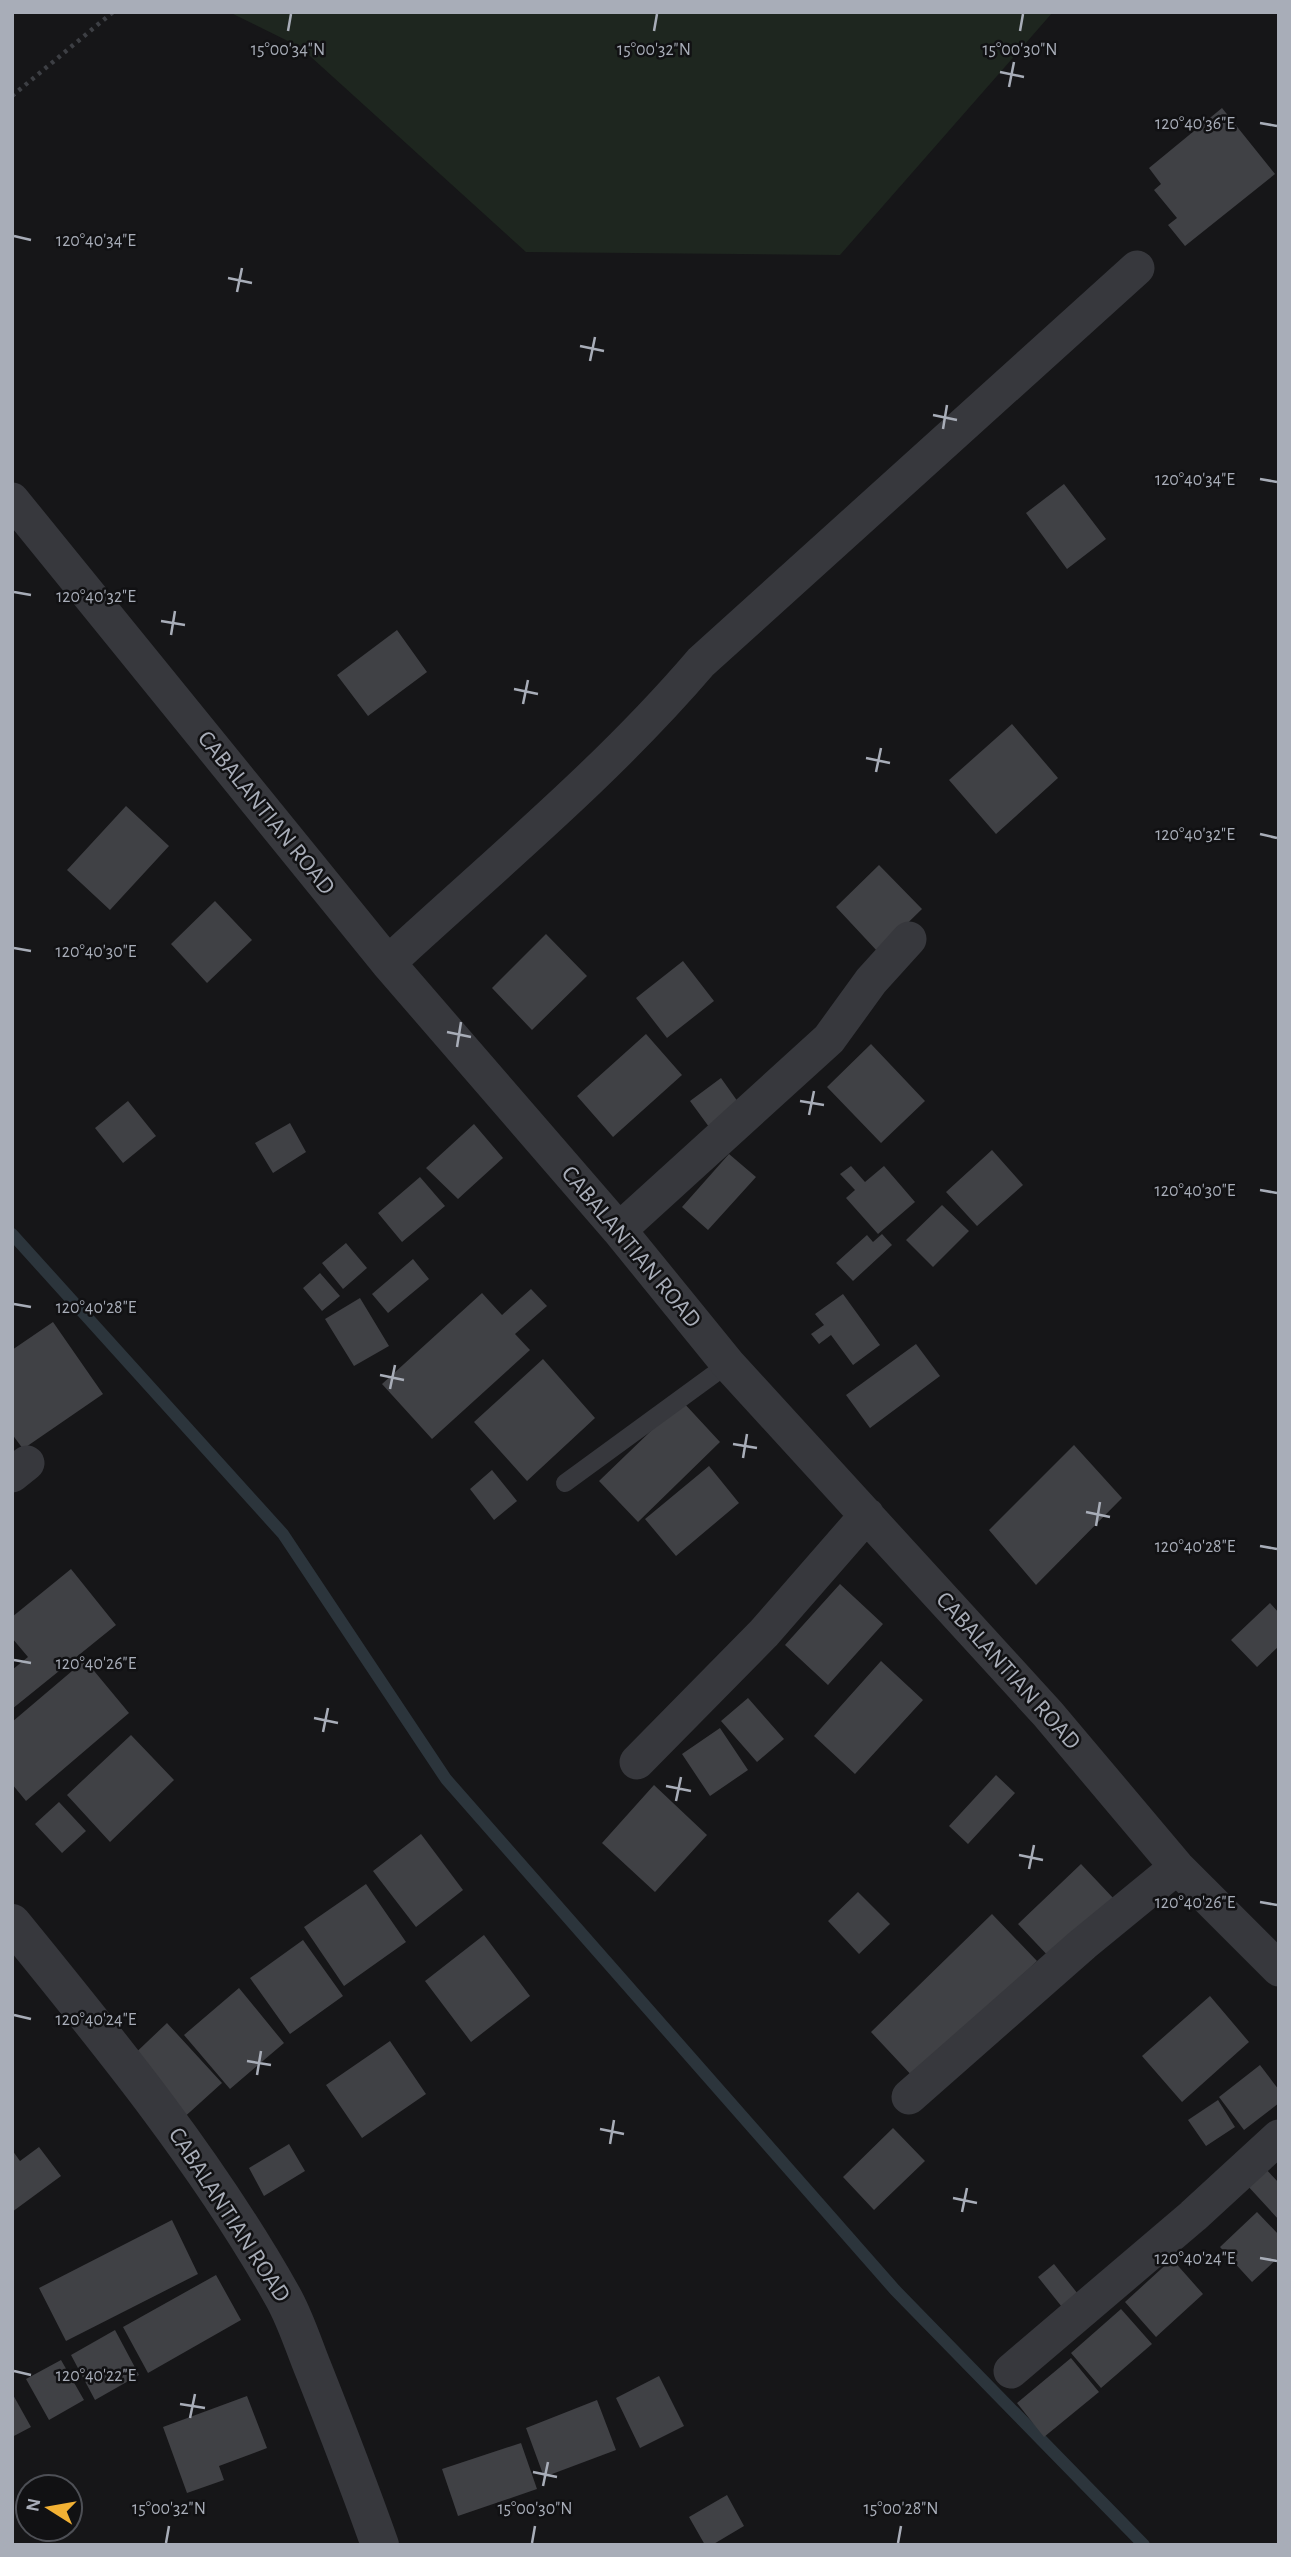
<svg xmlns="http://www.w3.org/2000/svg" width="1291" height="2557" viewBox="0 0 1291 2557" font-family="'Alegreya Sans',sans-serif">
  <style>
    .green { fill: #1e261f }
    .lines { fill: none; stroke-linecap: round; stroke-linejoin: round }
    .stream { stroke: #2c353c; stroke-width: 12 }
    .building { fill: #404145 }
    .path { stroke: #3d3f44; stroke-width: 4.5; stroke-dasharray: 3.5 5; stroke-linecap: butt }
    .service { stroke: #37383d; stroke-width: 18 }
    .minor { stroke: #37383d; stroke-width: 35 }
    .tertiary { stroke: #37383d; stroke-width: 38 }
    .ticks { fill: none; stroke: #a8adb8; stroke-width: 2.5 }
    .labels { text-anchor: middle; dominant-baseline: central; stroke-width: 5; stroke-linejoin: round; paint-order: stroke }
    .street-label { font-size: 24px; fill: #a8adb8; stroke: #111113 }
    .ticks-label { font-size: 18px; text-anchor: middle; fill: #a8adb8; stroke: #111113; stroke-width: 5; stroke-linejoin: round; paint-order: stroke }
  </style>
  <rect width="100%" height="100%" fill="#161618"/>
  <path class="green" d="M229 12H1053L840 255 526 252 300 47Z"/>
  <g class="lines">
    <path class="stream" d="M12 1234 283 1534 446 1779 895 2290 1144 2545"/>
  </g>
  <path class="building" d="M1222 108 1275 174 1185 246 1168 225 1177 218 1154 190 1161 184 1149 168Z
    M1064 484 1106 539 1067 569 1026 513Z
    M397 630 427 672 368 716 337 675Z
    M1012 724 1058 778 996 834 949 780Z
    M126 806 169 846 110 910 67 870Z
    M879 865 922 909 878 952 836 907Z
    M215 901 252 940 207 983 171 944Z
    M546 934 587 976 532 1030 492 988Z
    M683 961 714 1001 667 1038 636 998Z
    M646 1034 682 1075 613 1137 577 1096Z
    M871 1044 925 1101 881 1143 827 1087Z
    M721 1078 743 1109 712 1131 690 1101Z
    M128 1101 156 1136 123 1163 95 1128Z
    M290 1123 306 1152 273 1173 255 1143Z
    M474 1124 503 1158 458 1199 426 1168Z
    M992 1150 1023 1185 977 1226 946 1192Z
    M729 1154 756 1177 708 1230 682 1207Z
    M851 1166 865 1182 884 1166 915 1202 878 1234 846 1198 855 1190 840 1174Z
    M420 1177 445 1206 402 1242 378 1213Z
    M942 1205 969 1231 933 1267 906 1240Z
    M882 1234 892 1245 853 1281 836 1263 867 1235 873 1242Z
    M346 1243 367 1268 343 1289 322 1263Z
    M413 1259 429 1279 388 1313 372 1294Z
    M320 1273 340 1296 322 1311 303 1288Z
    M531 1289 547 1306 515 1334 530 1350 432 1439 382 1384 482 1293 502 1315Z
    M843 1294 880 1345 853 1365 831 1335 819 1344 811 1334 824 1325 815 1314Z
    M360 1298 389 1346 354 1366 325 1319Z
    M53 1322 103 1394 23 1449 12 1434V1350Z
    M916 1344 940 1376 870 1428 846 1395Z
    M543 1359 595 1418 527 1481 474 1422Z
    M682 1401 720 1442 638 1522 599 1481Z
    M1074 1445 1122 1498 1036 1585 989 1530Z
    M709 1466 739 1503 676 1556 645 1519Z
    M492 1470 517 1501 494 1520 470 1489Z
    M71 1569 116 1625 12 1709V1670L28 1657 12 1638V1617Z
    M840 1584 883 1624 828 1685 785 1645Z
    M1270 1603 1279 1613V1646L1257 1667 1231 1640Z
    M85 1660 129 1713 26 1801 12 1784V1722Z
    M881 1661 923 1700 855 1774 814 1736Z
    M748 1698 784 1739 757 1762 721 1721Z
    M720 1728 748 1770 710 1796 682 1754Z
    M131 1735 174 1780 110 1842 67 1795Z
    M996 1775 1015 1793 968 1844 949 1826Z
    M654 1785 707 1835 655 1892 602 1843Z
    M59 1802 86 1831 62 1853 35 1824Z
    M421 1834 463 1890 416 1927 373 1871Z
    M1081 1864 1115 1900 1052 1960 1018 1924Z
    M366 1884 406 1942 344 1986 304 1927Z
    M858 1892 890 1924 859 1954 828 1921Z
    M992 1914 1037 1961 915 2079 871 2032Z
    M484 1935 530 1996 471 2042 425 1981Z
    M303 1940 343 1996 290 2034 250 1978Z
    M239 1988 284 2043 230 2089 184 2035Z
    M1210 1996 1249 2042 1182 2102 1142 2056Z
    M167 2023 222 2083 180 2121 126 2062Z
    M390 2041 426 2094 362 2138 326 2085Z
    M1260 2065 1279 2090V2103L1244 2130 1219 2097Z
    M1218 2100 1235 2127 1206 2146 1188 2120Z
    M893 2128 925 2161 874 2210 843 2177Z
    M289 2144 305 2171 264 2196 249 2168Z
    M39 2147 61 2176 12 2212V2150L20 2161Z
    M1264 2167 1279 2183V2220L1246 2184Z
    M1257 2212 1279 2235V2257L1252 2282 1220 2247Z
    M172 2220 198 2274 66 2341 39 2288Z
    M1172 2259 1203 2294 1156 2337 1125 2302Z
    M1054 2264 1078 2294 1062 2307 1038 2277Z
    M216 2275 241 2320 148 2373 123 2327Z
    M1121 2309 1152 2344 1101 2388 1071 2353Z
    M115 2330 139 2375 95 2400 71 2355Z
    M1071 2358 1099 2392 1044 2437 1017 2403Z
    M61 2360 84 2400 49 2420 26 2379Z
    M659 2376 684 2426 640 2448 616 2398Z
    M12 2393 31 2427 12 2437Z
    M247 2396 267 2448 219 2466 224 2480 187 2493 163 2427Z
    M597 2400 616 2450 544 2477 526 2428Z
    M521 2443 537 2489 458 2516 442 2469Z
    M727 2495 744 2526 712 2545H705L689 2517Z"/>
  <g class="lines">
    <path class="path" d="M12 96 113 12"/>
    <path class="service" d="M565 1483 728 1364"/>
    <path class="minor" d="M12 500 388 963 619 1230 728 1364 1048 1714 1177 1867 1279 1969
      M388 963C494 865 607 772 701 662L1137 268
      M619 1230 829 1039 871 981 909 939
      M12 1475 27 1463
      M637 1762 764 1633 867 1515
      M909 2097 1083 1944 1177 1867
      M1011 2371 1193 2216 1279 2137"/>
    <path class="tertiary" d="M12 1923C109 2042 208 2163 283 2297 296 2320 304 2347 314 2371 337 2429 359 2486 380 2545"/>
  </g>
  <path class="ticks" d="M288 31 291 14M654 31 657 14M1020 31 1023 14M1000 72 1024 77M1009 87 1014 62M1260 123 1277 126M14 236 31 240M228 278 252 283M237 292 242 268M580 346 604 351M590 361 595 337M933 415 957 420M943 429 947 405M1260 479 1277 482M14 592 31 595M161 621 185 625M171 635 175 611M514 689 538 694M523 704 528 680M866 758 890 763M876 772 881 748M1260 834 1277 838M14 948 31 951M447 1032 471 1037M457 1047 461 1022M800 1101 824 1105M809 1115 814 1091M1260 1190 1277 1193M14 1304 31 1307M380 1375 404 1380M390 1389 395 1365M733 1444 757 1448M743 1458 747 1434M1086 1512 1110 1517M1096 1526 1100 1502M1260 1546 1277 1549M14 1660 31 1663M314 1718 338 1723M323 1732 328 1708M666 1786 691 1791M676 1801 681 1777M1019 1855 1043 1860M1029 1869 1034 1845M1260 1902 1277 1905M14 2015 31 2019M247 2061 271 2065M257 2075 261 2051M600 2129 624 2134M610 2144 614 2120M953 2198 977 2203M962 2212 967 2188M1260 2258 1277 2261M14 2371 31 2375M180 2404 205 2408M190 2418 195 2394M533 2472 557 2477M543 2486 548 2462M166 2543 169 2526M532 2543 535 2526M898 2543 901 2526"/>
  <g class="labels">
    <g class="street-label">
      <text transform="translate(266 813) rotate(51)">CABALANTIAN ROAD</text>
      <text transform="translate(631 1247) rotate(50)">CABALANTIAN ROAD</text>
      <text transform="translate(1008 1671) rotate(48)">CABALANTIAN ROAD</text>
      <text transform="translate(229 2215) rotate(57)">CABALANTIAN ROAD</text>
    </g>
  </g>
  <g class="ticks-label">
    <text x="288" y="55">15°00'34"N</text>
    <text x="654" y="55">15°00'32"N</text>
    <text x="1020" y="55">15°00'30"N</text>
    <text x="1195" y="129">120°40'36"E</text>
    <text x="96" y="246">120°40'34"E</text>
    <text x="1195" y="485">120°40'34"E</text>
    <text x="96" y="602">120°40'32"E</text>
    <text x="1195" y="840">120°40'32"E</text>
    <text x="96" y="957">120°40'30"E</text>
    <text x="1195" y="1196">120°40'30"E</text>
    <text x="96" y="1313">120°40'28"E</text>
    <text x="1195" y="1552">120°40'28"E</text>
    <text x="96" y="1669">120°40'26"E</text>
    <text x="1195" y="1908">120°40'26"E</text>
    <text x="96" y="2025">120°40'24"E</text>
    <text x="1195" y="2264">120°40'24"E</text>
    <text x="96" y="2381">120°40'22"E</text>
    <text x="169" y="2514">15°00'32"N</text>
    <text x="535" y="2514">15°00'30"N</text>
    <text x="901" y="2514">15°00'28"N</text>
  </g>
  <rect width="1291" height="2557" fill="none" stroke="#a8adb8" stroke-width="28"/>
  <g transform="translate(49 2508) rotate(281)"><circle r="33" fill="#111113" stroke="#4d4f55" stroke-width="2"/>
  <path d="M0-5L12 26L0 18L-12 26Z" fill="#f2b134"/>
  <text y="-10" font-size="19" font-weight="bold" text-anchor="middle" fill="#a8adb8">N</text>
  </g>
</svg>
